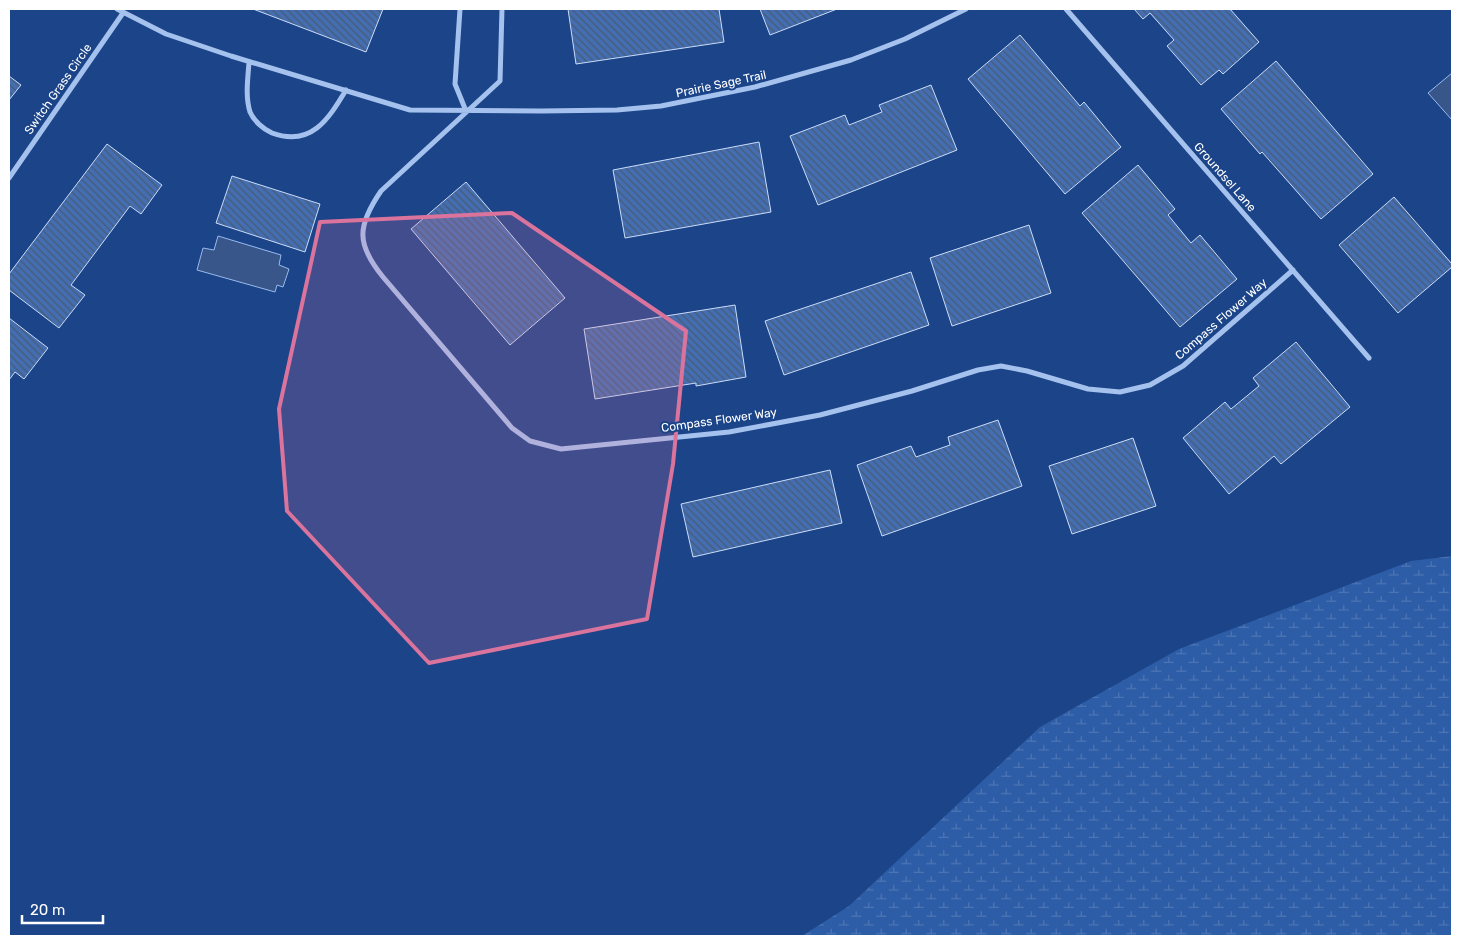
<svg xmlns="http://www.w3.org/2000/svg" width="1461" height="945" viewBox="0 0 1461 945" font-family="Rubik,sans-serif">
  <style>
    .wetland { fill: url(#wetland-marsh) }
    .water { fill: #385689; stroke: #98baef }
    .building { fill: url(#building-back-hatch); stroke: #cadcf9 }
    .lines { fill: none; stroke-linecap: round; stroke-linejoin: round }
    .street { stroke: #a5c1ed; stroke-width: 5 }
    .marked { fill: #da749d; fill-opacity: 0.2; stroke: #da749d; stroke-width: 4; stroke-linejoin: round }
    .labels { text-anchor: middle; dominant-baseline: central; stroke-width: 4; stroke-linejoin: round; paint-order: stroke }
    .street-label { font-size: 12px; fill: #fff; stroke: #1b4489 }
  </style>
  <defs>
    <pattern id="wetland-marsh" width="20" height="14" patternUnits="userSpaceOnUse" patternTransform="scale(1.25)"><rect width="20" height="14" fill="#2e5da7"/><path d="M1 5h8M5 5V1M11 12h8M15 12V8" fill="none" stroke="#4d75b4"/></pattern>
    <pattern id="building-back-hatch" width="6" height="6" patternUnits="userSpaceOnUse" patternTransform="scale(1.25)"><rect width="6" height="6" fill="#446eb2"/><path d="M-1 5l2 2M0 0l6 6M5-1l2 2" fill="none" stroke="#495a75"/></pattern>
  </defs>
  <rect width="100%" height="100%" fill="#1b4489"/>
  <path class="wetland" d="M1452 556V936H802L849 906 1040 727 1179 649 1411 561Z"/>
  <path class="water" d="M1452 73V120L1428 93Z
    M218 236 281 255 279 265 289 269 283 287 277 285 275 292 197 270 203 248 214 250Z"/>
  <path class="building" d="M253 9H383L366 52Z
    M568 9H719L724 42 576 64Z
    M760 9H837L770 35Z
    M1134 9H1230L1259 42 1223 74 1219 70 1201 85 1167 46 1174 40 1150 13 1143 19Z
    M1020 35 1080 106 1084 102 1121 147 1065 194 968 79Z
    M1276 61 1373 174 1321 219 1262 152 1260 154 1221 109Z
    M9 76 21 85 9 100Z
    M931 85 957 150 818 205 790 136 845 115 849 125 882 112 879 105Z
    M759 142 771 212 625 238 613 170Z
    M107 144 162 185 141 214 130 206 71 285 85 295 59 328 9 290V274Z
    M1138 165 1175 209 1168 215 1191 243 1200 235 1237 279 1180 327 1082 213Z
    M232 176 320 204 305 252 216 223Z
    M466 182 565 298 510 345 411 229Z
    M1394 197 1452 264V267L1398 313 1339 245Z
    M1029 225 1051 293 952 326 930 258Z
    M911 272 929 325 784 375 765 321Z
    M735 305 746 377 696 386V383L595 399 584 329Z
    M9 318 48 348 24 379 15 372 9 380Z
    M1296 342 1350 407 1281 464 1274 456 1229 494 1183 438 1225 402 1231 409 1259 386 1253 378Z
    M998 420 1022 486 882 536 857 465 911 446 916 457 950 445 948 437Z
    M1133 438 1156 506 1072 534 1049 466Z
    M830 470 842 523 693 557 681 504Z"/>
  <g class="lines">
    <path class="street" d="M117 9 166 34 231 56 410 110 542 111 617 110 661 106 755 87 851 60 905 39 966 9
      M460 9 455 84 466 111
      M502 9 500 81 381 191C357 226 356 244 383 277L512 428 530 441 561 449 729 432 820 415 912 391 978 370 1001 366 1027 371 1088 389 1120 392 1150 385 1183 366 1293 270
      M1066 9 1369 358
      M249 62C248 78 245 96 250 112 254 121 263 129 272 133 311 147 328 120 346 90
      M9 178 123 13"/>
  </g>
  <path class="marked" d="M512 213 686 331 673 464 647 619 429 663 287 511 279 409 320 222Z"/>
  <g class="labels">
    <g class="street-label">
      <text transform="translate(721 84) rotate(-12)">Prairie Sage Trail</text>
      <text transform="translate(58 89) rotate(-55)">Switch Grass Circle</text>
      <text transform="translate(1225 177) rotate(49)">Groundsel Lane</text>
      <text transform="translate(1221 319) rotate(-41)">Compass Flower Way</text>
      <text transform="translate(719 420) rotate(-8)">Compass Flower Way</text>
    </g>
  </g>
  <rect width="1461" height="945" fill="none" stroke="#ffffff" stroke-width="20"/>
  <path d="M22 915v8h81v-8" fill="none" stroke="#ffffff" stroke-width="2.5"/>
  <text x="30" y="915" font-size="15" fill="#ffffff" stroke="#1b4489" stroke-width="4" paint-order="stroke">20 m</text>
</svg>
